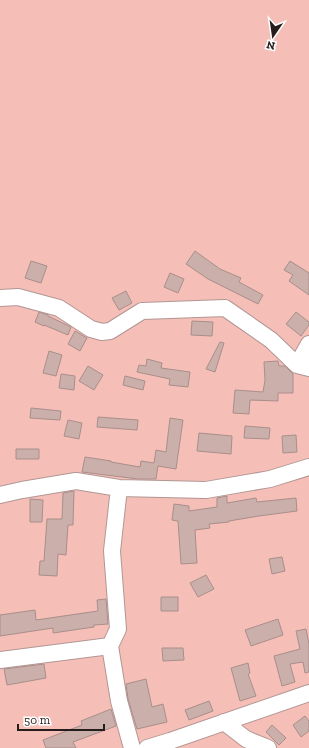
<svg xmlns="http://www.w3.org/2000/svg" width="309" height="748" viewBox="0 0 309 748" font-family="'Zilla Slab',serif">
  <style>
    .green { fill: #f5bfb8 }
    .building { fill: #cbafab; stroke: #a98e8a }
    .lines { fill: none; stroke-linecap: round; stroke-linejoin: round }
    .minor-casing { stroke: #b29693; stroke-width: 18 }
    .minor { stroke: #fff; stroke-width: 16 }
  </style>
  <rect width="100%" height="100%" fill="#fbf5f4"/>
  <path class="green" d="M0 0H309V748H0Z"/>
  <path class="building" d="M195 251 220 269 241 278 239 282 263 295 258 304 208 279 186 264Z
    M31 261 47 266 41 283 25 278Z
    M290 261 309 273V295L289 281 293 275 284 270Z
    M170 273 184 279 178 293 164 287Z
    M126 291 132 303 119 310 112 298Z
    M39 312 48 315V316L71 327 68 335 44 325V326L35 322Z
    M296 312 309 322V325L301 336 286 324Z
    M192 321 213 322 212 336 191 335Z
    M75 331 87 338 80 351 68 344Z
    M220 342 224 343 215 372 206 369Z
    M49 351 62 355 56 376 43 373Z
    M147 359 162 363 161 368 190 372 188 387 169 385 170 379 137 372 139 365 146 366Z
    M278 361 279 366H285L293 374V393H278V401L250 400 249 414 233 413 235 390 263 392 265 380 264 362Z
    M88 366 103 375 94 390 79 381Z
    M61 374 75 376 74 390 59 388Z
    M125 376 145 381 143 390 123 385Z
    M31 408 61 411 60 420 30 418Z
    M98 417 138 420 137 430 97 427Z
    M170 418 183 420 176 469 158 466 156 479H138L82 472 85 457 111 461V462L140 467 141 461 154 463 156 450 166 452Z
    M68 420 82 423 79 439 64 436Z
    M245 426 270 428 269 439 244 438Z
    M199 433 232 436 231 454 197 451Z
    M296 435 297 452 283 453 282 436Z
    M16 449H39V459H16Z
    M74 491 73 525H68L66 555 58 554 57 576 39 575 40 561H44L47 519H62L63 493Z
    M227 496V503L256 498 257 502 296 498 297 511 259 516 229 521V522L209 524 210 528 195 530 197 563 181 564 178 521 172 520 174 504 189 506V511L217 507V498Z
    M30 499 43 500 42 522H30Z
    M282 557 285 571 272 574 269 559Z
    M206 575 214 589 198 597 190 583Z
    M161 597H178V611H161Z
    M106 599 108 624 94 625V627L53 633V628L0 636V615L35 610 36 620 98 611 97 600Z
    M278 619 283 635 251 646 245 630Z
    M306 629 309 644V672L305 673 303 662 290 664 295 682 282 686 274 656 300 649 296 631Z
    M162 648H183L184 660 163 661Z
    M248 663 250 673 248 674 256 696 240 701 231 668Z
    M44 664 46 678 7 685 4 669Z
    M146 679 152 707 163 704 167 722 137 729 128 699 126 684Z
    M209 701 213 711 189 720 185 710Z
    M111 709 116 726 73 742 76 748H46L43 740 82 725 81 721Z
    M305 716 309 721V731L301 737 293 725Z
    M272 725 286 738 279 745 266 732Z"/>
  <g class="lines">
    <g class="minor-casing">
      <path id="minor" d="M0 298 18 297 59 308 91 329 102 332 110 331 142 311 225 308 271 340 297 365 309 368
        M297 365 309 344
        M0 495 22 490 76 481 119 488 206 490 270 479 309 467
        M110 646 119 701 132 748
        M0 660 110 646 118 629 112 551 119 488
        M224 722 246 739 268 748
        M147 748 170 741 309 693"/>
    </g>
    <use href="#minor" class="minor"/>
  </g>
  <g transform="translate(273 36) rotate(193)" stroke="#ffffff" stroke-width="3" paint-order="stroke">
  <path d="M0-3L7 15L0 10L-7 15Z" fill="#261c1b"/>
  <text y="-6" font-size="11" font-weight="bold" text-anchor="middle" fill="#261c1b">N</text>
  </g>
  <path d="M18 724v6h86v-6" fill="none" stroke="#261c1b" stroke-width="2"/>
  <text x="24" y="724" font-size="12" fill="#261c1b" stroke="#ffffff" stroke-width="3" paint-order="stroke">50 m</text>
</svg>
